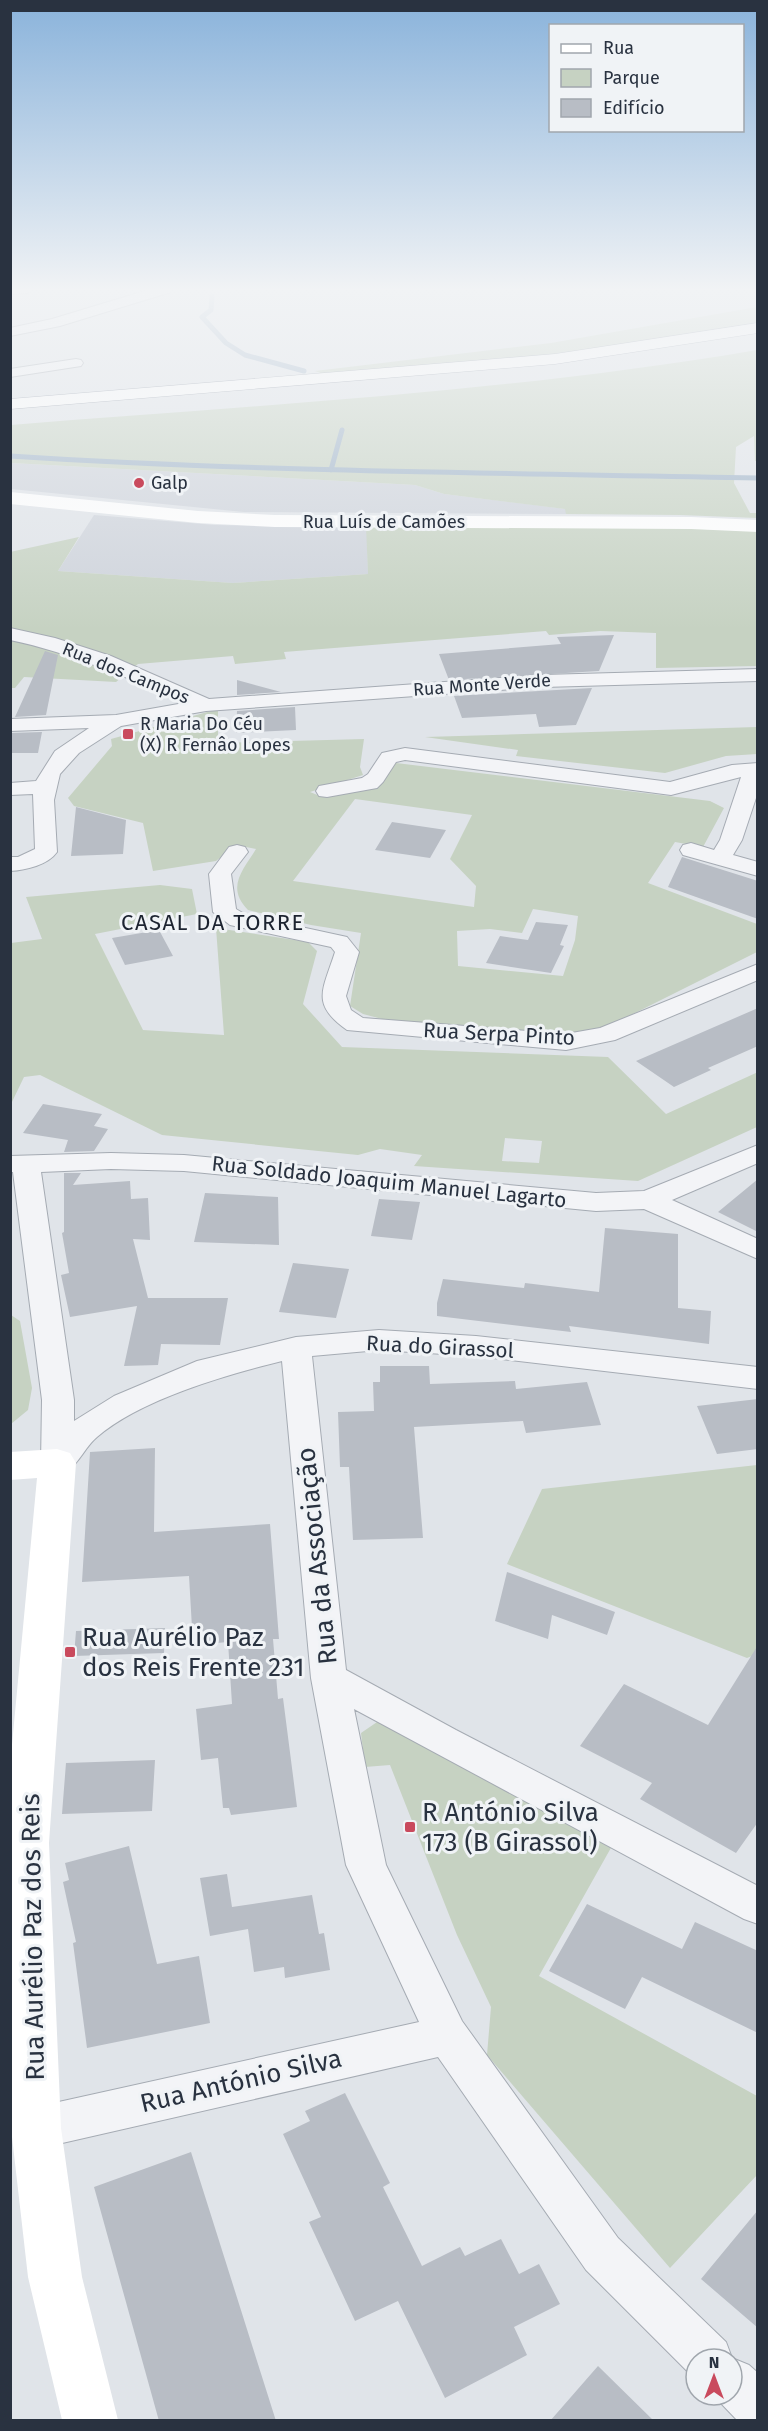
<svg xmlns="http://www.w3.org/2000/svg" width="768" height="2431" viewBox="0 0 768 2431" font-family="'Fira Sans',sans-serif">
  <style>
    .built { fill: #ced3db }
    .green { fill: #c6d2c2; fill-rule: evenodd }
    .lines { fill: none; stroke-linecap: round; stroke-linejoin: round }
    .stream { stroke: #9db2c7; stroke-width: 5 }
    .building { fill: #b8bdc5 }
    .street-casing { stroke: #a5abb3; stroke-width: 2 }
    .highway-casing { stroke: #88919f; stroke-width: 1 }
    .street { fill: #f3f4f7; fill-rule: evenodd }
    .secondary { fill: #fff; fill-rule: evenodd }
    .highway { fill: #fff; fill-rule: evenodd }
    .poi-dot { fill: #c94a5d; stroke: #f0f3f6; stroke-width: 2 }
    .labels { text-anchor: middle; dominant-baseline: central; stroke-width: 6; stroke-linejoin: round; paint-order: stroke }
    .far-poi-label { font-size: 18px; fill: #293240; stroke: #f0f3f6; text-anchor: start }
    .far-street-label { font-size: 18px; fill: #293240; stroke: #f0f3f6 }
    .street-label { font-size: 21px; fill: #293240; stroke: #f0f3f6 }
    .neighbourhood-label { font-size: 22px; letter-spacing: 1.5px; fill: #1c2330; stroke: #f0f3f6 }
    .near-street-label { font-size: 26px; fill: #293240; stroke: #f0f3f6 }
    .near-poi-label { font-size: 26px; fill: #293240; stroke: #f0f3f6; text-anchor: start }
  </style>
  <rect width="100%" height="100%" fill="#e0e4e9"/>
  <path class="built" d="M10 463 415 485 444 494 566 509V514L244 512 11 489Z
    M94 515 215 525 367 528 368 574 233 583 58 571Z"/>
  <path class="green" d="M757 307V322L682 337 549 355 323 374 315 371 551 343Z
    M757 350V461H755L754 436 736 447 734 483 750 513H756L757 495V518L680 515 566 514 565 509 444 494 415 485 11 463V425C260 405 511 392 757 350Z
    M366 526H620L757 531V666L656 668V633L600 631 549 635 546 631 284 652 286 659 235 664 233 656 138 664 116 682 24 677 15 688H11L10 552 79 537 58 571 233 583 368 574Z
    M218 709V743L364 739 360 767 363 775 310 792 320 796 388 772 396 763 710 801 724 808 703 847 675 842 648 883 757 924V952L607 1027 573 1034 535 1033 382 1019 363 1014 350 1006 361 933 311 925 248 910C225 887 244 869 256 849L236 845 216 861 153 871 143 823 74 806 68 798 112 746 111 739ZM355 799 472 815 450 859 476 886 474 907 293 881ZM533 909 578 916 575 940 563 976 458 966 457 931 490 929 522 933Z
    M757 727V754L726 756 665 773 516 756 518 750 425 737Z
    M160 885 192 889 197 914 95 934 143 1030 224 1035 216 928 308 942 317 951 303 1004 342 1047 608 1057 666 1114 758 1072 757 1127 638 1181 414 1166 422 1155 380 1149 358 1155 162 1135 40 1075 24 1077 11 1104V943L42 939 26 897ZM505 1138 542 1141 539 1163 502 1161Z
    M11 1315 20 1321 32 1388 28 1410 11 1424Z
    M757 1465V1654L747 1658 507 1564 542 1489Z
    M380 1720 612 1846 539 1976 757 2096V2175L670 2268 487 2055 491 2007 457 1935 390 1765 365 1767 361 1733Z"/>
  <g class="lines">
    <path class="stream" d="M212 296 211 310 202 317 226 343 245 355 304 371
      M10 456C259 472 509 473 758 478
      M331 470 342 430"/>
  </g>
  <path class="building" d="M614 635 599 671 449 680 439 654 561 644 557 637Z
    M45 651 58 655 46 715 15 717Z
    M237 680 281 692 237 695Z
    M592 688 576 725 539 727 536 714 462 718 454 696Z
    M295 707 296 730 236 733 237 711Z
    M42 732 38 753H10V733Z
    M76 807 126 820 123 854 71 856Z
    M392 822 446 830 430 858 375 850Z
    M682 857 758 881V919L668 887Z
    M536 922 568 925 560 945 564 946 551 973 486 963 500 936 528 940Z
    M159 930 173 956 125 965 112 938Z
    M758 1008V1046L708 1068 711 1070 674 1087 636 1061Z
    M43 1104 102 1114 94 1126 108 1129 94 1151 64 1152 68 1140 23 1133Z
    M64 1173H81L73 1185 130 1181 131 1199 148 1198 150 1240 133 1239 148 1298H228L220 1345 161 1344 158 1365 124 1366 137 1306 70 1317 61 1275 69 1273 62 1233 64 1232Z
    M758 1179V1232L718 1212Z
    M205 1193 278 1197 279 1245 194 1242Z
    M379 1199 420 1202 412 1240 371 1236Z
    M605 1228 678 1234V1308L711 1311 709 1344 569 1326 571 1332 437 1316V1303L443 1279 524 1288 525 1283 599 1292Z
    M293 1263 349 1269 336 1318 279 1312Z
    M380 1366H429L430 1384 515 1381 516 1389 587 1382 601 1425 526 1433 523 1421 414 1427 423 1538 353 1540 349 1467H340L338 1412 374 1411 373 1382H380Z
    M758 1399V1449L717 1454 697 1406Z
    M155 1448 154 1532 270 1524 279 1639H273L278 1699 283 1698 297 1807 231 1815 229 1808H223L218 1758 201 1760 196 1709 232 1704 228 1642 193 1645 189 1576 82 1582 90 1452Z
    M507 1572 615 1612 607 1635 552 1615 548 1639 495 1621Z
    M165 1628 164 1653 74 1656 76 1631Z
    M758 1645V1822L736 1853 640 1799 652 1783 580 1746 624 1684 708 1725Z
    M155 1760 152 1811 62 1814 66 1763Z
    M129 1846 157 1964 199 1956 210 2023 87 2048 73 1943 76 1942 63 1882 69 1880 65 1863Z
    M227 1874 232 1907 312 1895 319 1934 324 1933 330 1970 285 1978 284 1967 254 1972 248 1929 210 1936 200 1878Z
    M587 1904 682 1949 695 1922 758 1951V2033L642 1977 625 2009 549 1971Z
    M345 2093 390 2183 383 2187 422 2266 460 2247 465 2256 501 2239 519 2274 539 2264 560 2304 514 2327 527 2355 445 2398 398 2301 355 2321 309 2222 321 2217 283 2134 310 2121 305 2111Z
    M191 2152 276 2421H159L94 2187Z
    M758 2210V2328L701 2279Z
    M598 2366 654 2421H550Z"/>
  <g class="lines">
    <g class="street-casing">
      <path id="street" d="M10 289H34L28 293 10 294Z
        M151 289H172L171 292 60 326 10 336V328L52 319Z
        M76 359 81 360 83 363 81 366 10 377V369Z
        M10 628 55 638 111 656 209 699 543 675 758 669V681L543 687 206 711 121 726 79 753 60 774 54 800 57 852C48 865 26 870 10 871V857H18L35 849 33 794 10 795V783L36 781 55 751 89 728 10 731V719L116 715 184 703C127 677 72 653 10 640Z
        M405 748 670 782 732 765 758 763V792L742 840 733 855 758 862V876L683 855 680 850 683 845 691 843 714 850 720 840 741 777 671 795 405 760 396 762 383 782 377 788 327 797 319 796 316 791 319 786 362 778 368 774 382 753Z
        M237 845 245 847 248 852 231 874 236 909 246 915 347 937 359 952 346 996 351 1010 363 1018 566 1034 600 1028 758 964V980L615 1040 566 1050 347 1030C310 1004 323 990 335 952L331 947 230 925 213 912 209 874 229 847Z
        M758 1145V1163L672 1200 758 1239V1259L644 1209 596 1211 184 1171 111 1169 41 1172 74 1400V1421L114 1396 197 1361 296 1337 379 1330 476 1336 758 1367V1389L476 1356 379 1350 312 1356 346 1670 456 1730 758 1886V1924L744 1919 354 1709 386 1865 462 2021 618 2238 726 2342 732 2358 749 2365 758 2373V2420H737L713 2395H732V2359H696V2377L692 2376 586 2270 438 2057 36 2149 21 2143 14 2128 21 2113 36 2107 419 2022 346 1865 311 1678 282 1361C226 1375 141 1399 97 1437 78 1453 76 1480 45 1471L41 1463 42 1400 13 1172H10V1156L111 1153 184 1155 596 1193 644 1191Z"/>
    </g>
    <g class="highway-casing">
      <path id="highway" d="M758 323V333L555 364 10 409V399L555 354Z"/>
    </g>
    <use href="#street" class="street"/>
    <path class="secondary" d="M10 492 198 511 275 515 691 517 758 520V532L691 529 275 527 198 523 10 504Z
      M57 1449 70 1453 76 1463 49 1843 61 2128 82 2277 118 2420H62L28 2277 11 2128 10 1766 37 1478 10 1480V1452Z"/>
    <use href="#highway" class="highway"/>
  </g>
  <linearGradient id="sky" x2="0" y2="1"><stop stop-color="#8ab3db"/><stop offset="0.46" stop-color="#f1f3f5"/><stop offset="1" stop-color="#f1f3f5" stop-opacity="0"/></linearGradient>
  <rect width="768" height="630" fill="url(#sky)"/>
  <g class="poi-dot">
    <circle cx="139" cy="483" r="6"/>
    <rect x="122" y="728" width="12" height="12" rx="3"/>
    <rect x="64" y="1646" width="12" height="12" rx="3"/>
    <rect x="404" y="1821" width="12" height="12" rx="3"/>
  </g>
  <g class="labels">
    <g class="far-poi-label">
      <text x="151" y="483">Galp</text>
      <text x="140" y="724">R Maria Do Céu<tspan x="140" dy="21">(X) R Fernâo Lopes</tspan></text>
    </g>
    <g class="far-street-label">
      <text x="384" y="522">Rua Luís de Camões</text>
      <text transform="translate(126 673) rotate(22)">Rua dos Campos</text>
      <text transform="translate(482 685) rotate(-4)">Rua Monte Verde</text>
    </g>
    <g class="street-label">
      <text transform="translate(499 1034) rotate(3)">Rua Serpa Pinto</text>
      <text transform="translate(389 1182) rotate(6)">Rua Soldado Joaquim Manuel Lagarto</text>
      <text transform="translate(440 1347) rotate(3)">Rua do Girassol</text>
    </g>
    <g class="neighbourhood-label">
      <text x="213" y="922">CASAL DA TORRE</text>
    </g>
    <g class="near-street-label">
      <text transform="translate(317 1556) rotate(-96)">Rua da Associação</text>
      <text transform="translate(33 1937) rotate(-91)">Rua Aurélio Paz dos Reis</text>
      <text transform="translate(241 2081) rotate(-13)">Rua António Silva</text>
    </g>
    <g class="near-poi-label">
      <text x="82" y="1637">Rua Aurélio Paz<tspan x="82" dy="30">dos Reis Frente 231</tspan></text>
      <text x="422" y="1812">R António Silva<tspan x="422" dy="30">173 (B Girassol)</tspan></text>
    </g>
  </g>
  <rect width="768" height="2431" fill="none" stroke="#293240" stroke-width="24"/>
  <rect x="549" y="24" width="195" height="108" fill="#f0f3f6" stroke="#a0a6ad" stroke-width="1.5"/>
  <rect x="561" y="44" width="30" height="9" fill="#ffffff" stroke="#a0a6ad" stroke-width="1.5"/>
  <text x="603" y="54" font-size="18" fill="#293240">Rua</text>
  <rect x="561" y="69" width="30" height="18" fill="#c6d2c2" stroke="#a0a6ad" stroke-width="1.5"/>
  <text x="603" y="84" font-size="18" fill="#293240">Parque</text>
  <rect x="561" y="99" width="30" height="18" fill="#b8bdc5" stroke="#a0a6ad" stroke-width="1.5"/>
  <text x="603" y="114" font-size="18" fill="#293240">Edifício</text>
  <g transform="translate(714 2377)"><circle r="28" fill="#f0f3f6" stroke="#a0a6ad" stroke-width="1.5"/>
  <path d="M0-4.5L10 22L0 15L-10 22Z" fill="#c94a5d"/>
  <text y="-9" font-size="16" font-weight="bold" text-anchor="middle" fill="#293240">N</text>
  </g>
</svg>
